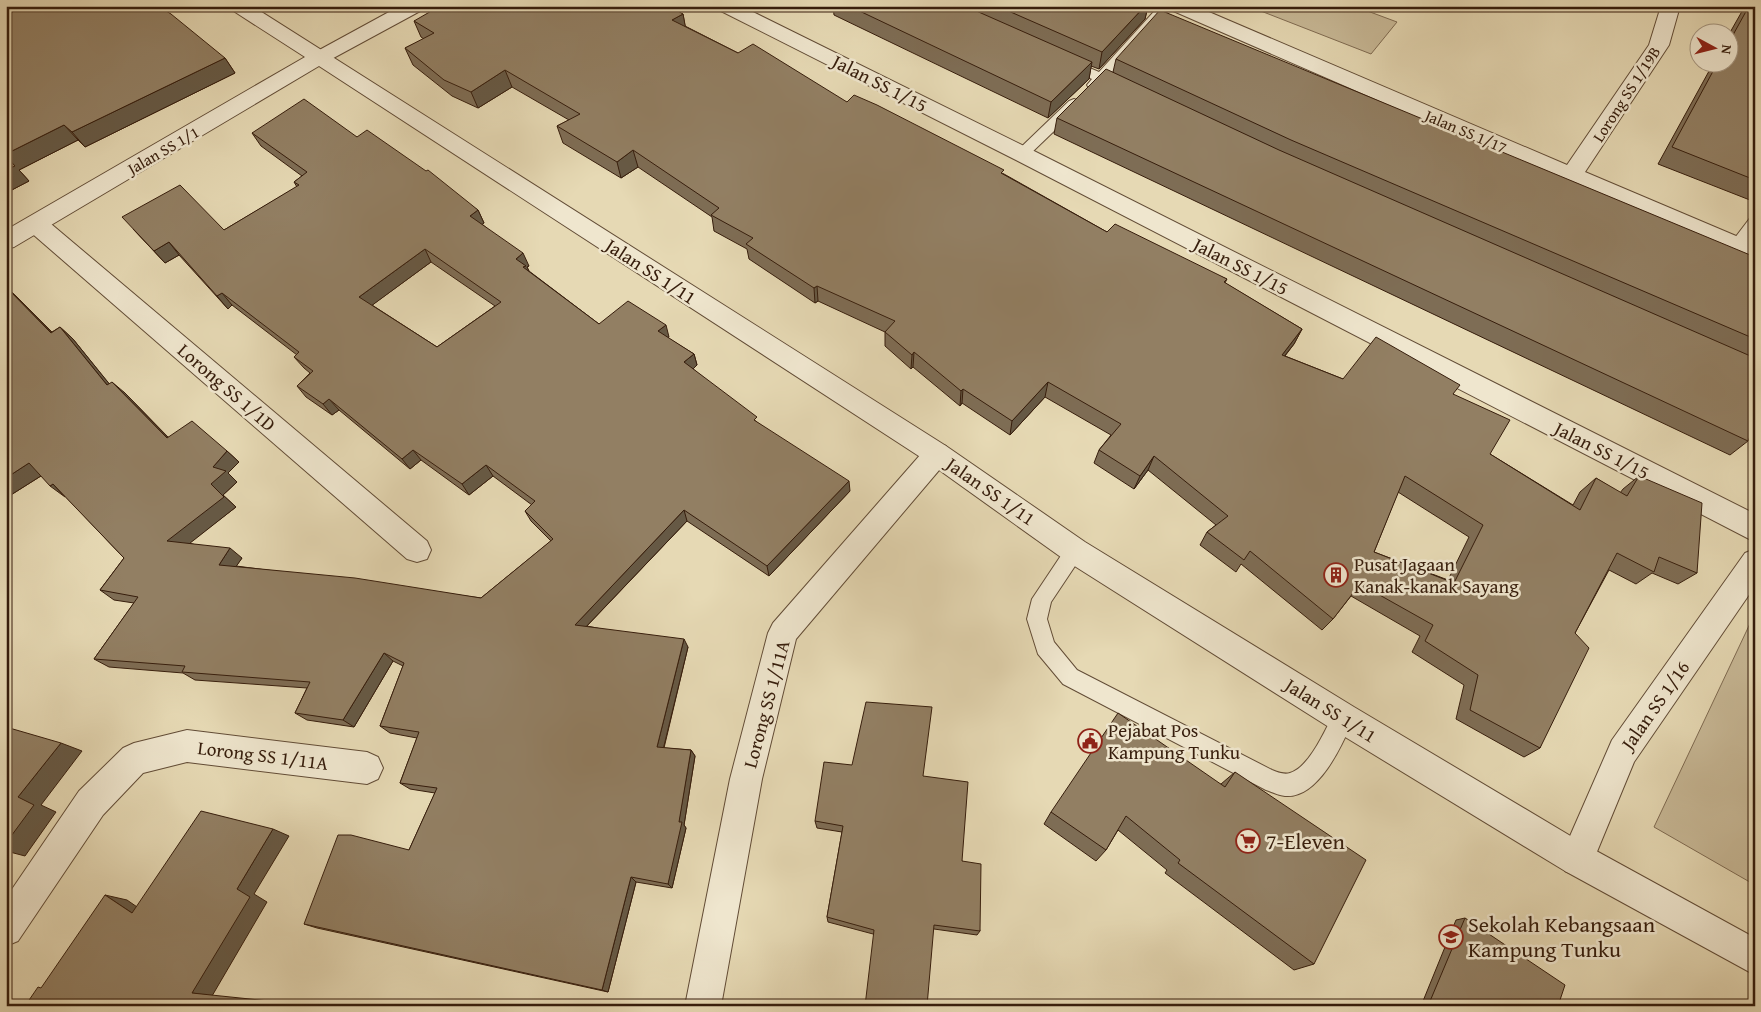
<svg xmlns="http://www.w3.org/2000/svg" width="1761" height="1012" viewBox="0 0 1761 1012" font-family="'Gentium Book Plus',serif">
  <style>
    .green { fill: #c8b997; stroke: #7f6b52 }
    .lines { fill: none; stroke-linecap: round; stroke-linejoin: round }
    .service-casing { stroke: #624c36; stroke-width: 2 }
    .minor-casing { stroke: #624c36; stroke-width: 2 }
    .tertiary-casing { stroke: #624c36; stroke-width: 2 }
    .service { fill: #efe6ce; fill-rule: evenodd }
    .minor { fill: #efe6ce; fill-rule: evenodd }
    .tertiary { fill: #efe6ce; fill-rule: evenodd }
    .wall { fill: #7e6d55; stroke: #361d0c; fill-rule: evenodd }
    .shaded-wall { fill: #665945; stroke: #361d0c }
    .building { fill: #927f63; stroke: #361d0c; fill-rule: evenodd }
    .labels { text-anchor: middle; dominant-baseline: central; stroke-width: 5; stroke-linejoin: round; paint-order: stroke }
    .far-street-label { font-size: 16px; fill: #361d0c; stroke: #efe6ce }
    .street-label { font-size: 19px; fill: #361d0c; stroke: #efe6ce }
    .poi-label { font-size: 19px; fill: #361d0c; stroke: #efe6ce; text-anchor: start }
    .near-poi-label { font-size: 22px; fill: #361d0c; stroke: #efe6ce; text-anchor: start }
  </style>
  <rect width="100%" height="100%" fill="#e6d9b4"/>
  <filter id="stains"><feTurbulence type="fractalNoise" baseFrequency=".004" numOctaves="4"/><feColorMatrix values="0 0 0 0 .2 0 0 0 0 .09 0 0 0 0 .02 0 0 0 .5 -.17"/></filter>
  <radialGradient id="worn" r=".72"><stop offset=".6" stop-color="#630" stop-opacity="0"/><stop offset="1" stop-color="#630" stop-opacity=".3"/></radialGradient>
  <path class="green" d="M1248 6H1354L1397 22 1371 54Z
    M1755 613V885L1654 827Z"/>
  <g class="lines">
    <g class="service-casing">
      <path id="service" d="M1159 6H1172L1109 76 1126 84 1128 87 1126 90H1116L1103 84 1099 88H1089L1087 85 1092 79 1061 65 1059 62 1066 58 1099 72Z
        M1074 99 1079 101 1081 104 1079 107 1027 157H1017L1015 154 1017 151 1069 101Z
        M1755 217C1755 222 1756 229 1755 233 1752 243 1742 254 1731 251L1729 247 1731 243 1750 218Z
        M1075 543 1082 545 1085 551 1051 602 1047 619 1054 642 1077 670 1272 770C1277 772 1284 775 1290 773 1310 767 1326 728 1335 711L1343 708 1351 711 1354 718C1343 743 1319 799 1285 796 1278 795 1272 792 1266 790L1063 684 1038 654 1027 619 1032 599 1068 545Z"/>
    </g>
    <g class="minor-casing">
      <path id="minor" d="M400 6H424L422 10 326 62 319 64 312 62 309 58 312 54Z
        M717 6H741L1030 149 1755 514V542L1014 159 719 10Z
        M1169 6H1195L1567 165 1649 45 1661 6H1680L1669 45 1585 172 1755 244V262L1563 181 1171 10Z
        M36 216 44 218 427 541 431 550 427 559 417 562 407 559 28 230 25 224 28 218Z
        M937 443 946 446 950 454 946 462 796 639 762 779 721 1006H685L730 779 768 633 773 623 928 446Z
        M1755 549V586L1634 762 1589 871 1577 876 1565 871 1560 859 1612 740 1745 553Z
        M187 730 367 752 378 757 383 768 378 779 367 784 187 762 143 773 103 815 18 941 6 946V898L79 791 123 748 134 743Z"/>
    </g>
    <g class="tertiary-casing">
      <path id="tertiary" d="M230 6H252L946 446 1085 542 1354 707 1589 847 1755 938V975L1565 871 1332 729 1065 560 928 462 319 66 14 247 6 249V230L305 57 232 10Z"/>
    </g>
    <use href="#service" class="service"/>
    <use href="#minor" class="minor"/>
    <use href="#tertiary" class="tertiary"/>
  </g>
  <path class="wall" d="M6 6 225 58 235 73 85 147 78 140 19 170 29 181 6 193Z
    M833 6H1148L1145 19 1099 69 1091 66 1089 79 1048 118 834 15Z
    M1745 6H1755V202L1658 164 1714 62H1728V36Z
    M683 14 685 26 738 53 1004 174 1107 232 1227 279 1225 283 1302 329 1294 344 1285 356 1343 379 1453 394 1490 454 1573 505 1580 492 1596 478 1620 493 1623 489 1639 476 1697 573 1678 584 1652 573 1636 584 1609 570 1575 633 1540 748 1524 757 1456 719 1464 685 1412 652 1420 636 1351 596 1333 619 1322 630 1241 564 1236 572 1200 545 1207 532 1216 525 1148 470 1134 489 1094 463 1099 450 1111 435 1045 397 1010 435 962 403 960 406 913 367 911 369 885 346V332L818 301 815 303 749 259 747 249 714 231 712 217 638 167 621 178 563 143 557 126 569 120 512 87 478 108 452 96 413 65 405 48 424 39 421 37 414 21ZM1398 492 1469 537 1448 580 1374 552Z
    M1116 59 1755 257V423L1748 441 1730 455 1054 134 1057 118 1113 72Z
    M252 133 357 137 478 210 484 223 482 224 529 266 527 267 529 271 599 324 669 337 668 338 694 354 697 365 693 369 758 423 850 491 769 576 687 521 587 626 688 647 664 748 691 750 695 756 684 825 686 828 672 888 636 882 608 992 317 928 304 924 409 850 435 793 410 789 400 783 417 738 390 733 380 726 403 666 393 661 354 727 307 720 295 713 307 688 195 680 183 673 109 667 94 659 134 603 114 600 100 590 124 558 65 496 41 476 6 498V287L17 297 52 332 60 327 73 339 109 384 125 393 168 437 227 451 239 462 228 473 237 482 223 495 236 507 189 543 242 558 236 566 481 598 551 541 531 521 525 511 532 505 493 476 469 495 421 460 410 469 339 410 332 415 306 397 297 386 310 373 304 368 294 357 297 355 232 305 228 309 179 255 165 263 133 229 224 230 297 187 294 182 302 176 261 146ZM431 262 495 306 437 347 372 305Z
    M1235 772 1314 964 1294 970 1165 873 1167 870 1118 830 1106 850 1096 861 1044 824 1051 812 1221 784Z
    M923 776 962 861 980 931 977 935 934 929 873 934 828 922 827 917 842 832 817 828 815 821Z
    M1465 918 1558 1006H1421L1456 920Z"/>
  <path class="shaded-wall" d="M1145 6H1148L1145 19 1099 69 1102 52Z
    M683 14 686 30 672 20Z
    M225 58 235 73 85 147 72 132Z
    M1092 62 1089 79 1048 118 1051 102Z
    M505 70 512 87 478 108 471 92Z
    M64 125 78 140 19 170 29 181 6 193V154Z
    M633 150 638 167 621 178 617 162Z
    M478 210 484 223 476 229 470 216Z
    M169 242 179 255 165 263 154 251Z
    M425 249 431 262 367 309 359 297Z
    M523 253 529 266 527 267 532 278 516 259Z
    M817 286 818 301 815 303 814 288Z
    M6 287 17 297 64 345 51 333Z
    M222 293 232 305 228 309 217 296Z
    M666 325 669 337 661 343 658 331Z
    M60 327 73 339 120 397 107 385Z
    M1302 329 1294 344 1274 369 1282 355Z
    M914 352 913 367 911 369 912 355Z
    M694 354 697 365 688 374 684 362Z
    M112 382 125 393 179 449 167 438Z
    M1048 382 1045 397 1010 435 1012 421Z
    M963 389 962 403 960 406 961 391Z
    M329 399 339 410 332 415 323 404Z
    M413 450 421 460 410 469 402 459Z
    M227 451 239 462 228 473 237 482 223 495 236 507 180 551 167 541 211 484 213 467Z
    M1154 456 1148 470 1134 489 1140 476Z
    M29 463 44 474 6 498V478Z
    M486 465 493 476 469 495 462 484Z
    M849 481 850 491 769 576 767 566Z
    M53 484 65 497 50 486Z
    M684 510 687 521 580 633 575 625Z
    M230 548 242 558 231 574 219 565Z
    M684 639 688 647 662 754 657 747Z
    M384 653 393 661 354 727 343 720Z
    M61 743 82 751 41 805 56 812 25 856 6 851V843L18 797Z
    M691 750 695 756 684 825 686 828 672 888 668 884Z
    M273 829 289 836 254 894 267 902 212 996 192 993 237 889Z
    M631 877 636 882 608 992 602 990Z
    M105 895 127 900 153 918 132 913Z"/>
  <path class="building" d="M6 6H158L171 14 225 58 72 132 64 125 6 154Z
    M440 6H669L683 14 672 20 738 53 753 44 847 102 854 95 877 105 1004 170 1001 173 1107 232 1115 224 1227 279 1224 282 1302 329 1282 355 1343 379 1376 337 1460 385 1453 394 1510 420 1490 454 1580 510 1596 478 1627 496 1639 476 1702 503 1697 573 1659 557 1654 572 1617 553 1575 633 1589 648 1540 748 1470 710 1478 675 1425 641 1433 625 1360 584 1333 619 1250 551 1244 560 1207 532 1228 516 1154 456 1140 476 1099 450 1121 424 1048 382 1012 421 963 389 961 391 914 352 912 355 885 332 895 321 817 286 814 288 746 244 753 238 711 215 719 208 633 150 617 162 557 126 580 114 505 70 471 92 444 80 405 48 434 33 414 21ZM1405 476 1483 525 1454 583 1374 552Z
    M849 6H965L1092 62 1051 102Z
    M997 6H1145L1102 52Z
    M1749 6H1755V180L1672 147 1718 62H1728V44Z
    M1160 10 1755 257V339L1291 140 1116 59Z
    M1106 69 1279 150 1755 358V423L1748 441 1057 118Z
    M304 99 357 137 367 130 426 171 428 170 478 210 470 216 523 253 516 259 526 266 523 267 599 324 628 301 666 325 658 331 694 354 684 362 757 417 754 420 849 481 767 566 684 510 575 625 684 639 657 747 691 750 679 822H682L668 884 631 877 602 990 304 924 338 835H351L409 850 437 788 400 783 419 732 380 726 404 663 384 653 343 720 295 713 310 682 182 672 185 666 94 659 138 597 100 590 124 558 53 484 50 486 29 463 6 478V287L51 333 60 327 107 385 112 382 167 438 192 421 227 451 213 467 226 471 211 484 224 497 167 541 230 548 219 565 355 578 481 598 553 539 525 511 535 501 486 465 462 484 413 450 402 459 329 399 323 404 297 386 313 371 294 357 299 352 222 293 217 296 169 242 154 251 122 217 180 185 224 230 299 185 294 182 307 172 252 133ZM425 249 501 302 437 347 359 297Z
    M6 156 15 166 6 170Z
    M866 702 932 707 923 776 968 782 962 861 981 864 980 931 934 925 927 1006H865L874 930 827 917 843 826 815 821 824 762 852 765Z
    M1118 713 1225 787 1235 772 1366 860 1314 964 1178 863 1180 860 1126 816 1106 850 1051 812Z
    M6 727 61 743 18 797 34 805 6 843Z
    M201 811 273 829 237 889 250 897 192 993 317 1006H25L38 987 41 988 105 895 132 913Z
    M1465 918 1565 985 1558 1006H1428Z"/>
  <defs>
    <g id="building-ring" transform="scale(1.25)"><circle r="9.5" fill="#efe6ce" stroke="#8f2418" stroke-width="1.5"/><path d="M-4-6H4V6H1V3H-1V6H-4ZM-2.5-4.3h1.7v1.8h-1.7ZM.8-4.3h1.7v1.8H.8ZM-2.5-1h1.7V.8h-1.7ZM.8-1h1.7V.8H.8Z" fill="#8f2418"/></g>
    <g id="civic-ring" transform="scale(1.25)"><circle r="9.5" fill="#efe6ce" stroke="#8f2418" stroke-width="1.5"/><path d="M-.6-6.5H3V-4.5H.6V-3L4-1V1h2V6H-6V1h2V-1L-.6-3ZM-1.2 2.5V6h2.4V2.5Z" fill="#8f2418"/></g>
    <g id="supermarket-ring" transform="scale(1.25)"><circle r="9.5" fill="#efe6ce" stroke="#8f2418" stroke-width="1.5"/><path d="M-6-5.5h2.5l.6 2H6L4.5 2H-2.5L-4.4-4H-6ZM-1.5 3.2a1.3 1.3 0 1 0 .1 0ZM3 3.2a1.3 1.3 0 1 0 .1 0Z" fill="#8f2418"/></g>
    <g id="school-ring" transform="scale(1.25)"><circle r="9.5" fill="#efe6ce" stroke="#8f2418" stroke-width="1.5"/><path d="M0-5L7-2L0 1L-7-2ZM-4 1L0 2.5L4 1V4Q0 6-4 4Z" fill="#8f2418"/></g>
  </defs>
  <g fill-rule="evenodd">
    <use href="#building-ring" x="1336" y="575"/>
    <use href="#civic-ring" x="1090" y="741"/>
    <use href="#supermarket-ring" x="1248" y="841"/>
    <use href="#school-ring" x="1451" y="937"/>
  </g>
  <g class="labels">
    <g class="far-street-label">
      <text transform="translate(1626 94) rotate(-57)">Lorong SS 1/19B</text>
      <text transform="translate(1466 131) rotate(23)">Jalan SS 1/17</text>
      <text transform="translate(163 150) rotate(-30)">Jalan SS 1/1</text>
    </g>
    <g class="street-label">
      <text transform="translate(880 83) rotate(27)">Jalan SS 1/15</text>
      <text transform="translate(1241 266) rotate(27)">Jalan SS 1/15</text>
      <text transform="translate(651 271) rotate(33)">Jalan SS 1/11</text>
      <text transform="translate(227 387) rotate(41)">Lorong SS 1/1D</text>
      <text transform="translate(1602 450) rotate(27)">Jalan SS 1/15</text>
      <text transform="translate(991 491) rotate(35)">Jalan SS 1/11</text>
      <text transform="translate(766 704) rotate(-75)">Lorong SS 1/11A</text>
      <text transform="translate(1655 705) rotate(-55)">Jalan SS 1/16</text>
      <text transform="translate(1331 710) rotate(32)">Jalan SS 1/11</text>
      <text transform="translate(263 755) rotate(7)">Lorong SS 1/11A</text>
    </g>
    <g class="poi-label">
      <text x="1354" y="564">Pusat Jagaan<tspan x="1354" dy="22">Kanak-kanak Sayang</tspan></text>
      <text x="1108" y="730">Pejabat Pos<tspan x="1108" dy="22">Kampung Tunku</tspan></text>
    </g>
    <g class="near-poi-label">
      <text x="1266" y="841">7-Eleven</text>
      <text x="1468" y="924">Sekolah Kebangsaan<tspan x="1468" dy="25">Kampung Tunku</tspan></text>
    </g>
  </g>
  <rect width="1761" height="1012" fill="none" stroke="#e6d9b4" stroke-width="25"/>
  <rect x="8" y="8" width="1746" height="997" fill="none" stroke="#361d0c" stroke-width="2.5"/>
  <rect x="12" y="12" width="1736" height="987" fill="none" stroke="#361d0c"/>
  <g transform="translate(1714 48) rotate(97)"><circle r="24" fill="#efe6ce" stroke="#a59680"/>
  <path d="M0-4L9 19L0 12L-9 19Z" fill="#8f2418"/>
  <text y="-8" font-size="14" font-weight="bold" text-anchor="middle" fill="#361d0c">N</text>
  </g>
  <rect width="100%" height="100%" filter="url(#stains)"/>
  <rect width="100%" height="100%" fill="url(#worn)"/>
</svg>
